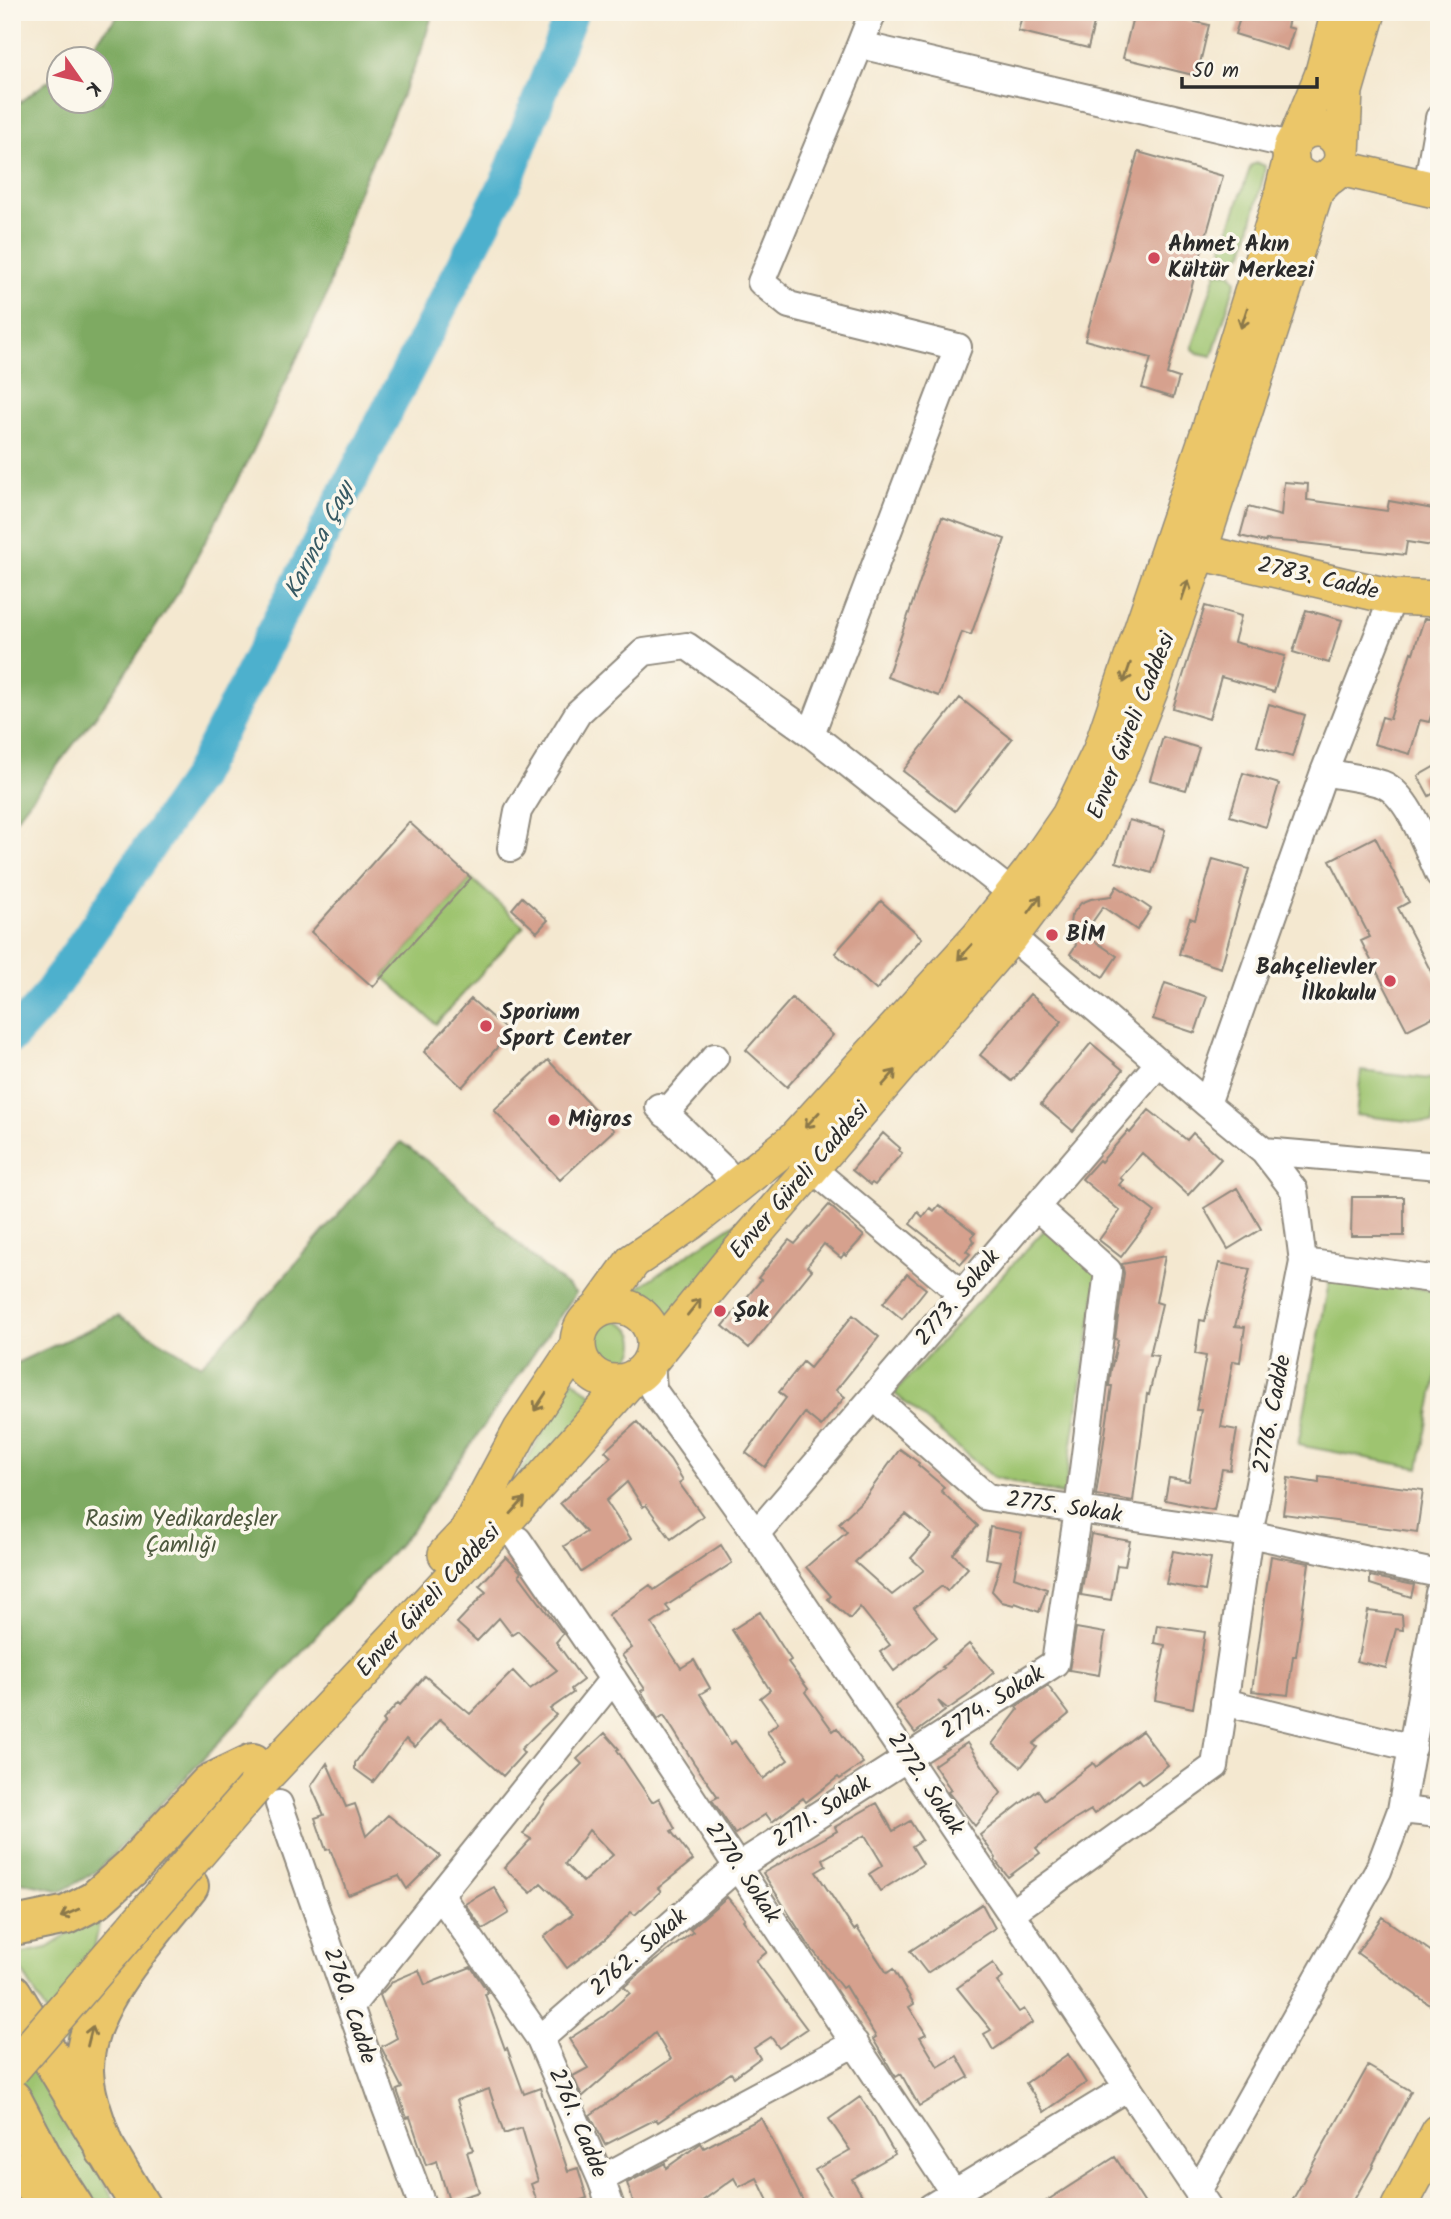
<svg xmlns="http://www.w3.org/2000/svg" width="1451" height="2219" viewBox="0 0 1451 2219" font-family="Kalam,sans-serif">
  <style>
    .green { fill: #9ec46f; stroke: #64784d; stroke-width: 2 }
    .forest { fill: #7eaa62; stroke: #546a46; stroke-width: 2 }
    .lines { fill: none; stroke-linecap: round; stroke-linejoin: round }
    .river { stroke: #4eb0cd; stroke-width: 33 }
    .building { fill: #d6a18e; fill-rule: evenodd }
    .minor-casing { stroke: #908a7e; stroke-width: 30 }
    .major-casing { stroke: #908a7e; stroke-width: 38 }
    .highway-casing { stroke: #908a7e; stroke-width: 42 }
    .minor { stroke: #fff; stroke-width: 26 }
    .major { stroke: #ebc669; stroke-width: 35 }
    .highway { stroke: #ebc669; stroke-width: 38 }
    .major-bridge-casing { stroke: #908a7e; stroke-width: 38; stroke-linecap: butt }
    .major-bridge { stroke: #ebc669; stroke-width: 35 }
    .oneway { stroke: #8b784a }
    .poi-dot { fill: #d1495b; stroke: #fbf7ec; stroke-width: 2.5 }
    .labels { text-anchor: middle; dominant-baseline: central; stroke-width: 7; stroke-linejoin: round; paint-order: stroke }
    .poi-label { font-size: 23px; font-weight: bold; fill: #2b2b2b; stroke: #fbf7ec; text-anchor: start }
    .street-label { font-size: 23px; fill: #2b2b2b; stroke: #fbf7ec }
    .park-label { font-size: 23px; fill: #4e593f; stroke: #fbf7ec }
    .water-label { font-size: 24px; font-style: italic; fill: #375a64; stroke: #fbf7ec }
  </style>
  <rect width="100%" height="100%" fill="#fbf7ec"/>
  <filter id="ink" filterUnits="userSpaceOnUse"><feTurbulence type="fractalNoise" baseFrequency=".0143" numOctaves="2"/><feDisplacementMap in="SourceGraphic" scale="14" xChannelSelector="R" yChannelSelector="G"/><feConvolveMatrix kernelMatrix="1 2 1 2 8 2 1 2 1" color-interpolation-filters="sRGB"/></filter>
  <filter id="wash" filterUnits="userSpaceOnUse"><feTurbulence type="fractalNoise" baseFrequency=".00686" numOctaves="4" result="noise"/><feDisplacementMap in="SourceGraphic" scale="28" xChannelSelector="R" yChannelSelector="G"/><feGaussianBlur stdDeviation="1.57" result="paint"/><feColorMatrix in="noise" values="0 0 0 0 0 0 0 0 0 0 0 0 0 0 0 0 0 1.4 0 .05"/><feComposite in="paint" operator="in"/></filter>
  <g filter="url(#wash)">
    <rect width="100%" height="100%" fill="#f4e8d0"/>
    <path class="green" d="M1258 163 1265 166 1264 175 1244 252 1240 256 1234 257 1223 252V246L1251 165Z
      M1220 272 1231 273 1236 281 1212 356 1198 353 1193 349V345L1216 273Z
      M471 878 524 926 436 1024 383 976Z
      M1361 1071 1438 1080 1433 1124 1356 1115Z
      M792 1185 662 1330 648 1305 627 1295Z
      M1047 1227 1099 1271 1064 1495 993 1477 894 1393Z
      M1331 1272 1439 1292V1363L1419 1468 1298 1445Z
      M591 1343a22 22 0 1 1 44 0a22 22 0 1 1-44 0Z
      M573 1379 582 1388 605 1401 485 1534Z
      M101 1913 78 2035 67 2049 13 1955 47 1948Z
      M12 2017 36 2056 118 2207H95L12 2081Z"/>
    <path class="forest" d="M121 12H433L420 55 353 204 325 299 253 451 178 593 104 705 12 824V108L59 73 60 102H102V60L77 59 89 50Z
      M401 1142 446 1175 534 1259 576 1293 411 1531 248 1711 99 1870 62 1891 20 1882 12 1871V1365L118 1316 201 1365 271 1292Z"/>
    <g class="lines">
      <path class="river" d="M12 1037 41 1005 196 779 508 178 572 12"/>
    </g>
    <g id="blocks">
      <path class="building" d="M1023 12H1097L1088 48 1018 31Z
        M1134 12H1153L1209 25 1197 76 1123 58Z
        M1242 12H1284L1283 17 1289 19 1287 27 1294 29 1287 50 1235 34Z
        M1138 152 1223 176 1167 374 1179 378 1173 398 1142 388 1151 358 1085 340Z
        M1284 482 1308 484 1307 500 1387 511 1389 501 1439 510V547L1407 542 1405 555 1304 543 1266 540 1265 542 1240 536 1248 507 1281 516Z
        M942 517 1005 539 971 635 962 632 939 696 887 677Z
        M1205 606 1241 616 1234 642 1285 656 1274 692 1221 677 1209 719 1173 708Z
        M1306 610 1342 620 1329 663 1293 652Z
        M1424 619H1439V690L1429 722 1420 720 1410 754 1374 744 1382 717 1390 719 1411 652 1413 653Z
        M960 698 1012 739 955 811 903 771Z
        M1269 704 1305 715 1292 757 1257 746Z
        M1163 737 1199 748 1186 790 1150 780Z
        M1439 764V790L1429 796 1418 776Z
        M1243 773 1279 784 1266 827 1230 816Z
        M1129 820 1165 830 1152 873 1116 862Z
        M409 822 471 878 373 987 311 932Z
        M1375 837 1409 902 1398 908 1439 987V1014L1407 1030 1361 941 1370 937 1330 860Z
        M1213 859 1249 869 1221 968 1179 954 1190 918 1195 920Z
        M1117 886 1151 909 1137 930 1103 907 1084 934 1117 956 1103 977 1070 954 1076 945 1070 924 1071 916 1081 903 1091 899 1111 896Z
        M522 897 548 920 537 932 512 909Z
        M881 901 922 938 876 990 835 953Z
        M1165 983 1207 997 1195 1033 1153 1019Z
        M1030 994 1062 1021 1012 1081 980 1055Z
        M792 998 833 1035 787 1087 746 1050Z
        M471 999 510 1033 462 1087 424 1052Z
        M1091 1043 1123 1070 1073 1131 1041 1104Z
        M548 1060 614 1130 560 1180 494 1110Z
        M1149 1110 1187 1140 1193 1133 1221 1159 1188 1195 1142 1153 1120 1178 1123 1180 1119 1185 1155 1212 1121 1257 1099 1240 1120 1211 1082 1179 1099 1160 1101 1162 1128 1131 1130 1133Z
        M883 1133 900 1148 898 1150 902 1153 875 1185 872 1183 870 1185 852 1170Z
        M1237 1188 1261 1229 1228 1249 1204 1208Z
        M1352 1197H1404V1236H1351Z
        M829 1205 864 1236 846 1256 844 1254 841 1258 824 1244 807 1266 812 1270 749 1348 723 1326 761 1280 758 1278 789 1240 795 1244Z
        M939 1205 975 1233 972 1237 974 1241 966 1251 970 1254 961 1264 910 1224 918 1212 923 1217 930 1208 934 1211Z
        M1165 1256 1156 1302 1162 1304 1150 1355 1158 1356 1149 1395 1147 1394 1133 1501 1096 1495 1112 1386H1109L1111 1370 1118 1340 1115 1339 1124 1273 1122 1264Z
        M1219 1263 1250 1269 1235 1326 1245 1327 1240 1362 1233 1361 1221 1427 1237 1430 1230 1470 1222 1469 1214 1510 1165 1500 1169 1478 1189 1481 1201 1410H1196L1206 1356 1195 1354 1200 1320 1205 1321Z
        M907 1274 926 1289 902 1319 883 1303Z
        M853 1315 879 1337 836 1390 845 1397 821 1426 805 1413 765 1467 746 1453 786 1398 779 1392 803 1362 810 1368Z
        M637 1422 670 1459 683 1480 679 1483 703 1516 671 1539 646 1505 643 1507 627 1482 606 1501 631 1539 581 1572 564 1546 586 1532 560 1503 611 1457 605 1451Z
        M900 1449 919 1463 918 1465 944 1487 941 1491 978 1526 953 1554 968 1568 947 1591 942 1586 914 1608 937 1637 894 1671 880 1652 890 1645 860 1607 850 1619 828 1599 831 1596 806 1567 847 1532 839 1523 864 1499ZM906 1514 932 1535 911 1558 924 1570 892 1595 855 1562Z
        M1319 1477 1423 1490 1417 1532 1283 1514 1288 1478 1319 1483Z
        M990 1527 1022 1533 1014 1577 1047 1589 1039 1612 1015 1603 1014 1605 1002 1602 992 1591 1001 1561 985 1558Z
        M1091 1534 1130 1541 1125 1566 1117 1565 1111 1600 1081 1595Z
        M721 1545 732 1563 666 1606 670 1611 652 1624 681 1668 694 1660 710 1688 700 1694 731 1744 735 1741 763 1779 788 1760 767 1732 778 1723 760 1698 770 1690 732 1630 760 1612 791 1660 788 1662 808 1689 805 1692 833 1731 837 1728 863 1763 840 1779 838 1777 806 1802 803 1798 772 1822 766 1814 735 1834 712 1800 718 1797 694 1763 664 1715 658 1719 641 1691 645 1689 622 1655 632 1648 608 1615 650 1585 654 1590Z
        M1173 1551 1211 1558 1205 1591 1166 1584Z
        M1271 1556 1309 1563 1296 1656H1293L1288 1695 1252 1691Z
        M506 1557 521 1572 519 1575 563 1634 556 1642 583 1680 571 1689 573 1693 550 1709 556 1715 521 1749 524 1753 503 1776 440 1719 415 1747 406 1739 373 1782 355 1769V1763L385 1722 383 1720 398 1703 400 1705 425 1676 470 1714 513 1671 530 1689 557 1670 518 1631 512 1635 499 1618 477 1641 457 1623 486 1592 479 1586Z
        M1370 1576 1414 1585 1411 1597 1370 1584Z
        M1368 1611 1402 1615 1403 1630 1396 1629 1386 1668 1356 1661 1360 1652Z
        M1157 1625 1205 1632 1193 1708 1155 1700 1165 1645 1154 1643Z
        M1076 1628 1105 1633 1099 1675 1069 1670Z
        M969 1644 994 1672 967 1696 948 1709 938 1701 945 1711 915 1733 895 1706 944 1668 942 1667Z
        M1048 1686 1069 1714 1033 1744 1037 1747 1021 1767 992 1744 1018 1710 1016 1707Z
        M1142 1731 1168 1765 1143 1784 1139 1779 1094 1814 1091 1810 1071 1822 1036 1848 1040 1853 1008 1877 995 1860 996 1858 980 1835 1038 1790 1045 1800 1093 1763 1096 1767Z
        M605 1733 619 1749 617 1750 652 1802 659 1798 675 1829 671 1831 693 1860 658 1888 661 1891 635 1915 631 1912 606 1938 567 1968 544 1937 573 1914 541 1883 531 1893 504 1868 531 1839 523 1834 549 1797 582 1764 577 1759ZM589 1830 613 1855 583 1882 565 1864Z
        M967 1743 1001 1793 975 1826 948 1792 951 1790 934 1765Z
        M327 1763 346 1807 355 1804 366 1836 388 1815 440 1856 407 1889 399 1876 348 1895 330 1849 326 1850 315 1818 324 1815 311 1786Z
        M877 1803 893 1831 910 1821 922 1840 912 1846 923 1864 880 1891 869 1874 883 1865 865 1835 823 1859 826 1866 816 1872 854 1930 857 1928 887 1973 893 1969 914 2004 909 2007 926 2034 920 2037 938 2067 957 2056 969 2077 919 2106 901 2074 896 2077 892 2071 873 2039 876 2037 845 1986 842 1988 808 1944 763 1873 837 1831 835 1827Z
        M494 1887 509 1913 483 1929 465 1904Z
        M727 1897 745 1918 743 1920 767 1952 756 1961 807 2029 779 2048 771 2037 754 2048 760 2058 734 2077 731 2073 658 2122 656 2119 605 2145 590 2115 671 2059 655 2033 582 2097 573 2076 588 2068 569 2039 604 2016 630 1993 624 1987 648 1966 693 1932 690 1929Z
        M982 1904 995 1928 927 1973 910 1951Z
        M1382 1917 1439 1957V1999L1433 2007 1357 1953Z
        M993 1963 1003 1978 997 1982 1019 2012 1024 2009 1033 2022 993 2050 984 2034 991 2030 957 1988Z
        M471 1967 486 1989 488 1993 485 1994 505 2049 507 2048 524 2094 540 2088 568 2171 578 2168 587 2198 561 2207H539L531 2184 538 2181 522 2128 504 2134 489 2089 457 2100 473 2150 467 2152 479 2192 449 2201 437 2161 426 2165 410 2117 407 2118 397 2090 402 2088 381 2047 397 2038 380 1995 393 1981 419 1970 425 1985Z
        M1068 2054 1086 2083 1044 2112 1026 2083Z
        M1368 2066 1411 2091 1373 2164 1374 2165 1350 2207H1307L1293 2199Z
        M860 2097 872 2114 895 2154 852 2179 869 2207H838L815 2170 850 2150 829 2119Z
        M761 2118 806 2207H771L757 2178 739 2187 734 2178 694 2207H635L627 2183 665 2163 666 2168 701 2143 704 2148Z
        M1115 2157 1147 2207H1037Z"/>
    </g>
  </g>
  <g filter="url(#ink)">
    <use href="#blocks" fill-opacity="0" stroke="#908a7e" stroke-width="2"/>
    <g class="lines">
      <g class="minor-casing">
        <path id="minor" d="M873 12 860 45 1277 142 1291 151
          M1427 187 1439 118
          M811 734 1013 894
          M1324 772C1343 776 1364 778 1382 784 1409 794 1427 849 1439 874
          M511 848 518 811 578 713 644 652 687 646 811 734 958 347 789 305 761 282 860 45
          M1207 1104 1324 772 1393 597
          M659 1107 723 1169 736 1186
          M665 1114 715 1057
          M1264 1151 1439 1166
          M821 1176 962 1294
          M1303 1262 1439 1280
          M651 1360 653 1390 756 1534 1208 2207
          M874 1397 987 1497 1249 1534 1439 1574
          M756 1534 1159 1063
          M518 1540 613 1679 963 2207
          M1224 1702 1413 1748
          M279 1804 384 2103 423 2207
          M1401 1810 1439 1814
          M440 1895 540 2039 601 2179 611 2207
          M1011 1913 1215 1766 1249 1534 1303 1262 1294 1190 1264 1151 1207 1104 1011 936
          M350 2007 613 1679
          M540 2039 737 1867 1055 1663 1078 1510 1108 1271 1036 1207
          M601 2179 855 2043
          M1198 2191 1378 1871 1401 1810 1439 1593
          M931 2207 1128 2087"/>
      </g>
      <g class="major-casing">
        <path id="major" d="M1290 155a26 26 0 1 1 52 0a26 26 0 1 1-52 0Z
          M1297 137 1322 76 1339 12
          M1342 155 1345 91 1368 12
          M1340 164 1353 171 1439 191
          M1199 552 1393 597 1439 599
          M578 1344a38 38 0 1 1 76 0a38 38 0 1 1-76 0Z
          M597 1311 633 1261 691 1222 794 1140 979 937 1031 871 1069 816 1100 752 1210 428 1280 202 1291 158
          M651 1360 727 1266 1011 936 1089 832 1118 772 1151 688 1199 552 1316 190 1332 174
          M446 1554 466 1533 521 1430 578 1345
          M254 1788 504 1522 630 1380
          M1399 2207 1439 2132"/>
      </g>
      <g class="highway-casing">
        <path id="highway" d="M12 1923 19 1925 67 1915 94 1901 131 1868 209 1784 253 1763
          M12 1993 141 2207
          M12 2099 45 2162 74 2207
          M105 2150C97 2125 85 2098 84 2071 83 2004 150 1936 189 1886
          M12 2171 28 2180 55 2207"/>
      </g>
      <use href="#minor" class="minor"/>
      <use href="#major" class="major"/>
      <use href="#highway" class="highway"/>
      <g class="major-bridge-casing">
        <path id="major-bridge" d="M12 2069 254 1788"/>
      </g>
      <use href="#major-bridge" class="major-bridge"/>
    </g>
    <defs><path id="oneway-shaft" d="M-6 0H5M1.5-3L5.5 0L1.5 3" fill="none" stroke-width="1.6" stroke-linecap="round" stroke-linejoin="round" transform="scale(1.75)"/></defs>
    <g class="oneway">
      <use href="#oneway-shaft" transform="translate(1244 318) rotate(108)"/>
      <use href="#oneway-shaft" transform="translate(1185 590) rotate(-71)"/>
      <use href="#oneway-shaft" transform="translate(1127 673) rotate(109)"/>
      <use href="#oneway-shaft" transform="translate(1035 904) rotate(-54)"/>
      <use href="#oneway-shaft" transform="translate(965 952) rotate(132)"/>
      <use href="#oneway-shaft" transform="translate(889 1078) rotate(-49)"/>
      <use href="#oneway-shaft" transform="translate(812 1120) rotate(133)"/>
      <use href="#oneway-shaft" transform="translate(694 1307) rotate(-51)"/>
      <use href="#oneway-shaft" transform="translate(540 1402) rotate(123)"/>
      <use href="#oneway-shaft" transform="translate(518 1506) rotate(-48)"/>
      <use href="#oneway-shaft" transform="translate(70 1913) rotate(156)"/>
      <use href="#oneway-shaft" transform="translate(90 2036) rotate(-76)"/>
    </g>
  </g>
  <g class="poi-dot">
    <circle cx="1154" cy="258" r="7"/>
    <circle cx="1052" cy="935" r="7"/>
    <circle cx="1390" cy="981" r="7"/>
    <circle cx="486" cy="1026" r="7"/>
    <circle cx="554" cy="1120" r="7"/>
    <circle cx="720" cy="1311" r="7"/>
  </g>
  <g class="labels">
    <g class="poi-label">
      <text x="1168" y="245">Ahmet Akın<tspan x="1168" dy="26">Kültür Merkezi</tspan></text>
      <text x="1066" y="935">BİM</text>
      <text x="1376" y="968" text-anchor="end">Bahçelievler<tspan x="1376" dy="26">İlkokulu</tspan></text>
      <text x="500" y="1013">Sporium<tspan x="500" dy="26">Sport Center</tspan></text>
      <text x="568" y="1120">Migros</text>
      <text x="734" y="1311">Şok</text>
    </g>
    <g class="street-label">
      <text transform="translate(1318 579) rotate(13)">2783. Cadde</text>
      <text transform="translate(1132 726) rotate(-68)">Enver Güreli Caddesi</text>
      <text transform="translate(800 1181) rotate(-49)">Enver Güreli Caddesi</text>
      <text transform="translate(958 1298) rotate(-50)">2773. Sokak</text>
      <text transform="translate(1273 1414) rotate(-79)">2776. Cadde</text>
      <text transform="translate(1064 1508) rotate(8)">2775. Sokak</text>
      <text transform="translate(429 1601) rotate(-47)">Enver Güreli Caddesi</text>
      <text transform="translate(993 1703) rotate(-32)">2774. Sokak</text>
      <text transform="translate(925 1784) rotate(56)">2772. Sokak</text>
      <text transform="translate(822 1812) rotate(-33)">2771. Sokak</text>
      <text transform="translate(742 1873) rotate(56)">2770. Sokak</text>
      <text transform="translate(639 1953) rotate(-41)">2762. Sokak</text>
      <text transform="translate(349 2006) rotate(71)">2760. Cadde</text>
      <text transform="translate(577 2123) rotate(67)">2761. Cadde</text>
    </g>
    <g class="park-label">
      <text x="181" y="1520">Rasim Yedikardeşler<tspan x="181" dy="26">Çamlığı</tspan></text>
    </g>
    <g class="water-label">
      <text transform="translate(320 540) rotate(-63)">Karınca Çayı</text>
    </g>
  </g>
  <rect width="1451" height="2219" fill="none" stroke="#fbf7ec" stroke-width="42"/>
  <g transform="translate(80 80) rotate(124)"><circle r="33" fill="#fbf7ec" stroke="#a8a59f" stroke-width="2"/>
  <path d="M0-5L12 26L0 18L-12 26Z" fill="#d1495b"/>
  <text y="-10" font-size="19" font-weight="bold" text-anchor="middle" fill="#2b2b2b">K</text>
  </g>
  <path d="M1182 77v10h135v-10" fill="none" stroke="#2b2b2b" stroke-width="3.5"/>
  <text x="1192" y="77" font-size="21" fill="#2b2b2b" stroke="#fbf7ec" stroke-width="5" paint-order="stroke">50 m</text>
</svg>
